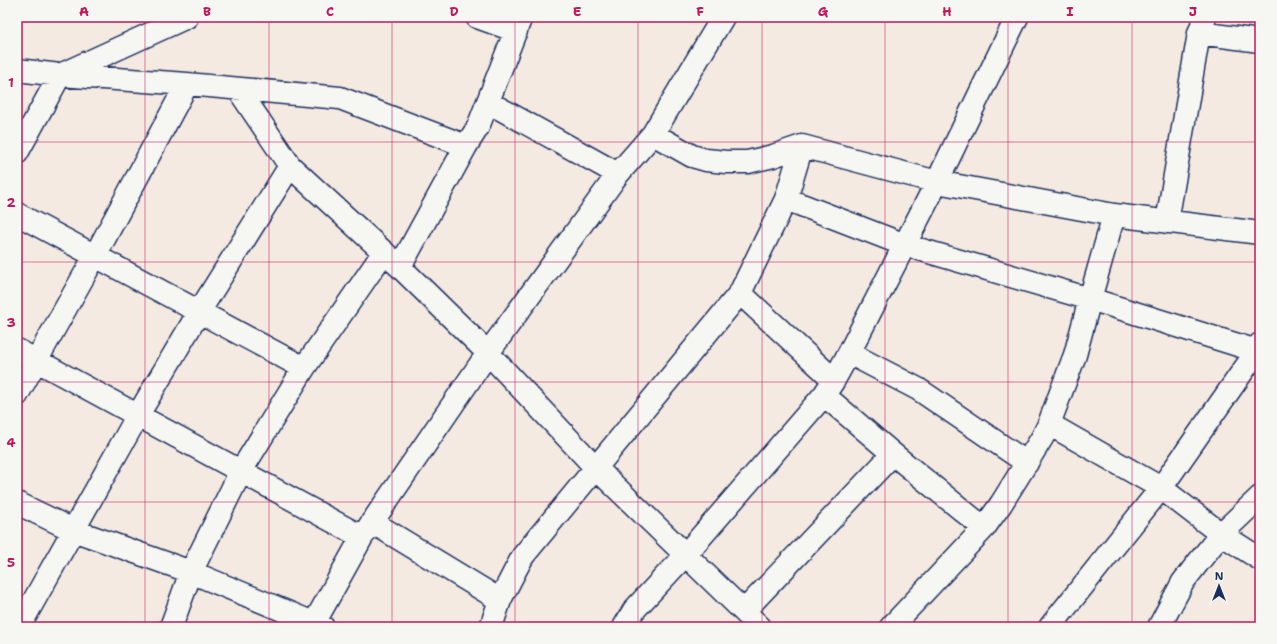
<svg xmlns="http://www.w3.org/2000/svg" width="1277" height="644" viewBox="0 0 1277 644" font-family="'Shantell Sans',sans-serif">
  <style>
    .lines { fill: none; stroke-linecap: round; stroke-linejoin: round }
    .minor-casing { stroke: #1b2f5e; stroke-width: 25 }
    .minor { stroke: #f6f6f2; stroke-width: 22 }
    .grid { fill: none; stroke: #c2185b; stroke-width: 1; stroke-opacity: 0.55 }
    .neatline { fill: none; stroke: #c2185b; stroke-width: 1.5 }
    .grid-label { font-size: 13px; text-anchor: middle; font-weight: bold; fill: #c2185b }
  </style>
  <rect width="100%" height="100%" fill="#f5eae2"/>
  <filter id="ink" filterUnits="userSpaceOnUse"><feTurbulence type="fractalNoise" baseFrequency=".025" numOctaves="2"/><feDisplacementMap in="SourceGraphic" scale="8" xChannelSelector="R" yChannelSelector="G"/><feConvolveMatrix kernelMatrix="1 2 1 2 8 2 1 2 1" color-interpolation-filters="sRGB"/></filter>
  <g filter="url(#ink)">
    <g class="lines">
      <g class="minor-casing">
        <path id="minor" d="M477 17 516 31
          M1199 33 1260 41
          M17 70 60 75 187 84 340 98 466 146
          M238 89 290 166 400 267 488 353 596 468 760 627
          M488 102 618 174
          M653 134 692 156 706 160 726 162H748L773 156 802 146 937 182 1114 215 1260 233
          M17 153 60 75 187 17
          M786 199 905 245 1090 299 1257 351
          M17 214 304 368
          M1167 222 1199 33 1205 17
          M400 267 466 146 478 127 521 17
          M740 293 834 380
          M17 350 362 537
          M849 353 918 389 1027 463
          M17 395 95 256 187 84
          M824 395 893 454 984 528
          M1049 424 1161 488 1221 534 1260 559
          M17 503 73 530 191 572 323 627
          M372 522 500 600
          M744 611 893 454
          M19 627 138 415 199 312 290 166
          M171 627 191 572 241 471 304 368 384 252
          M312 627 362 537 488 353 618 174 653 134 723 17
          M491 627 500 600 516 569 523 556 740 293 786 199 802 146
          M624 627 634 610 686 554 824 395 834 380 849 353 937 182 1017 17
          M891 627 984 528 1001 504 1042 438 1049 424 1075 355 1090 299 1114 215
          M1050 627 1161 488 1257 351 1260 344
          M1159 627 1183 582 1197 564 1221 534 1260 497"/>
      </g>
      <use href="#minor" class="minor"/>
    </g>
  </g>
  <path class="grid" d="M145 17V627M269 17V627M392 17V627M515 17V627M638 17V627M762 17V627M885 17V627M1008 17V627M1132 17V627M17 142H1260M17 262H1260M17 382H1260M17 502H1260"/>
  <rect width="1277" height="644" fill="none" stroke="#f6f6f2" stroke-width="44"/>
  <g transform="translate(1219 586)" stroke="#f6f6f2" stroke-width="3" paint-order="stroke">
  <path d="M0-3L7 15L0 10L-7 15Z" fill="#1b2f5e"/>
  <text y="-6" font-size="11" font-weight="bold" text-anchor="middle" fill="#1b2f5e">N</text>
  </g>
  <rect x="22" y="22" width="1233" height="600" class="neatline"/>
  <g class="grid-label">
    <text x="84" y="16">A</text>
    <text x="207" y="16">B</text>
    <text x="330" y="16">C</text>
    <text x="454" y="16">D</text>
    <text x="577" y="16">E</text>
    <text x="700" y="16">F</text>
    <text x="823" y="16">G</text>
    <text x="947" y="16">H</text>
    <text x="1070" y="16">I</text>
    <text x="1193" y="16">J</text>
    <text x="11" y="87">1</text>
    <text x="11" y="207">2</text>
    <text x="11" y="327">3</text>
    <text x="11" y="447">4</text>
    <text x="11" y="567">5</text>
  </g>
</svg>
